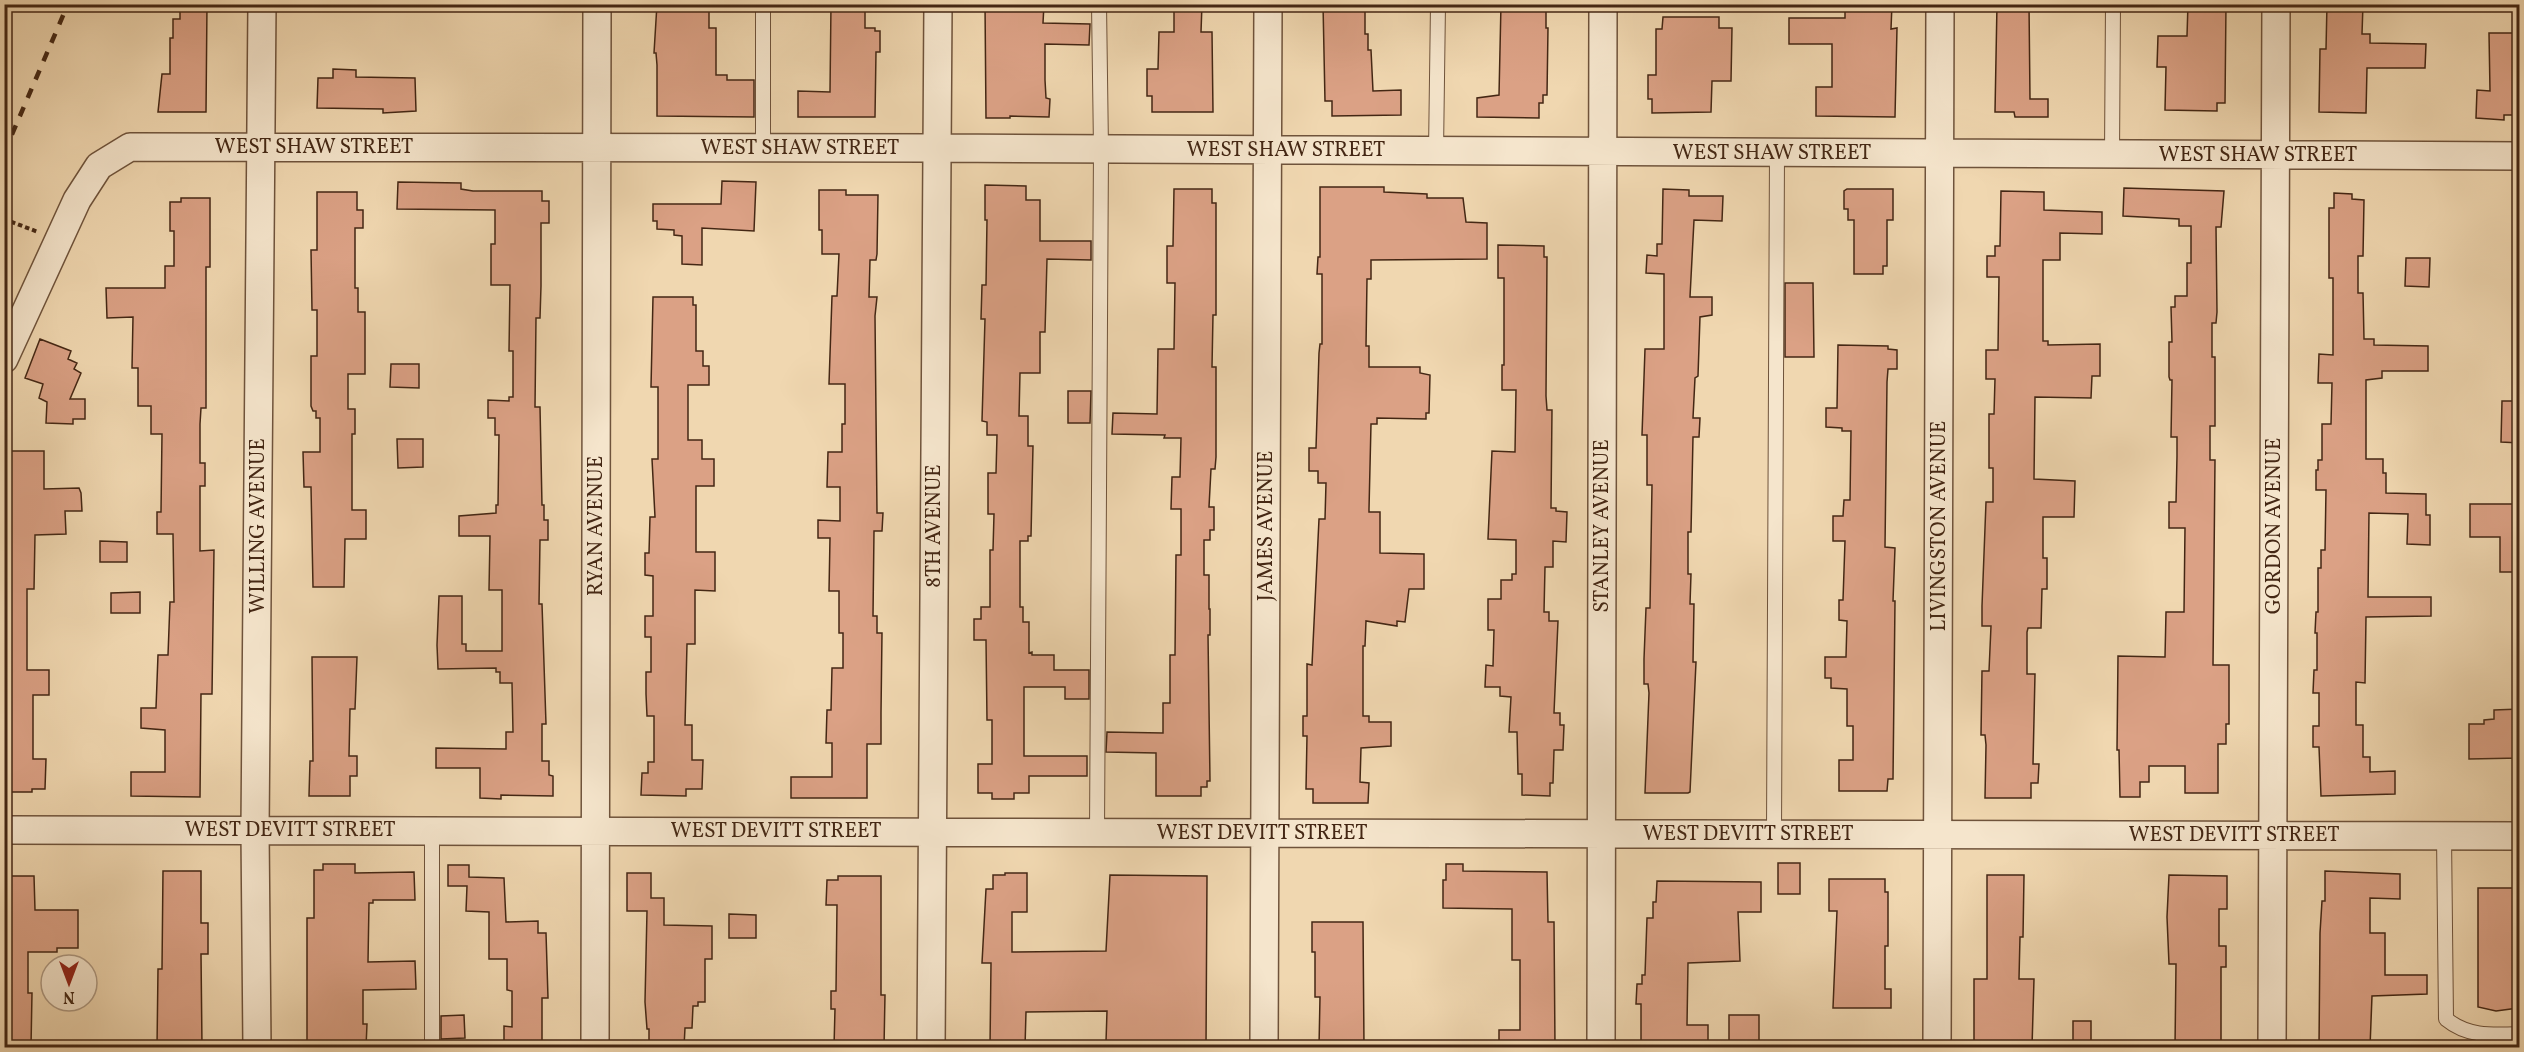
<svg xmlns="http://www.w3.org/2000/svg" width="2524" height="1052" viewBox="0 0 2524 1052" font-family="Vollkorn,serif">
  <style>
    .building { fill: #dba185; stroke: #442714; stroke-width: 1.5 }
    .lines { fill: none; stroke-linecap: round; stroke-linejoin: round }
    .lane-casing { stroke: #6f533b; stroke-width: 16 }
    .street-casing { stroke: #6f533b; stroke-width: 30 }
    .path { stroke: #442714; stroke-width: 4; stroke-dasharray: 4.5 3; stroke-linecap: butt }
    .lane { stroke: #f5e5cc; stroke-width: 14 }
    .street { stroke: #f5e5cc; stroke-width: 27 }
    .rail { stroke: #442714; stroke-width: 4.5; stroke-dasharray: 10 10; stroke-linecap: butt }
    .labels { text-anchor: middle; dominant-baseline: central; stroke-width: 4.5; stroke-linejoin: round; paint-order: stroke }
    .street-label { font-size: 21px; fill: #442714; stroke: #f5e5cc }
  </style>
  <rect width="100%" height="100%" fill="#f0d7b0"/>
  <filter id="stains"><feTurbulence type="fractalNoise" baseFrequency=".00333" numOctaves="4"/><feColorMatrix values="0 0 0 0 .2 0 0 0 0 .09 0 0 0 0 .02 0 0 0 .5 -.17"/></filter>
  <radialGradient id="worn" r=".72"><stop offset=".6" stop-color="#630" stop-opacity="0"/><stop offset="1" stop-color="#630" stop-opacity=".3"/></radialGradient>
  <path class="building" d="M180 4H207L206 112H158L162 74H170V38H173V19H180Z
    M657 4H709V28H716V75H727V80H754V117L657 116V65L656 53H654Z
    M831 4H865V28H875V31H880V52H876L875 117H798V91L830 92Z
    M985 4H1044L1043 23 1090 24 1089 45 1045 44V80L1046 98 1050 99 1049 117 1010 116V118H986Z
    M1174 4H1202L1201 32H1212L1213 112H1152V96H1147V69H1158L1159 32H1174Z
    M1323 4H1365V34H1368V50H1371L1373 91 1401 90V115L1332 116V101H1325Z
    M1501 4H1546V28H1548L1547 95H1543V103H1539V118L1477 117V98L1499 95Z
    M1845 4H1892L1891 29 1897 28 1895 117 1816 116V87H1832V44H1789V18H1845Z
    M1997 4H2029L2030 99H2048V117H2015L2014 112H1995Z
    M2188 4H2226L2225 103H2217V111L2165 110 2166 67H2157L2158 36H2187Z
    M2327 4H2363L2362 34H2370V43L2426 44 2425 68H2367L2366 113 2319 112 2320 49H2326Z
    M1663 17H1719V28H1732L1731 81H1712L1711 112 1652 113V99H1648V75H1656V29H1662Z
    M2489 33H2520V115H2504V120L2476 118 2477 90 2490 91Z
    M333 69 356 70V77L415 78 416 111 383 113V109L317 108 318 78H333Z
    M722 181 756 182 754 231 702 228V265L682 264V236L674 235V230L657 229V221H653V204H721Z
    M398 182 461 183V189L473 191H542V201H549V223H541V286L540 318H536L535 407H540L542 505H544V520H548V540H540L539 604H542L546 724H542V761H549V775L553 776V796L501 795V799L480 798V768H436V748L506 749V732H513L512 683H500V672H496V668L438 669 437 645 439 596H462V644H466V651H502V590H489L490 536H459V516L496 513V505H498L499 435H495V418H488V400L509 401V397H513V351H509L510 285H491V244H495V210L397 209Z
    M985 185 1026 186V200H1040V241H1091V260L1047 259 1045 332H1040V373H1020L1019 416H1028V446H1033L1031 536H1028V541H1020V607H1023V622H1029V653L1032 652V655H1054V670H1089V699H1065V687H1024V756H1087V776H1029V793H1014V799H992V793H978V764H992V720H987L986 640H974V619H981V607H990V550H993L994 514H988V473H996L997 435H987V422L982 421 985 319H981L982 285H986L987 220H985Z
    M1320 187H1384V192L1427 194V198H1463L1466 222 1487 223V259L1371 260V279H1367L1366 346H1369V367H1420V373L1430 375 1429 413H1426V419L1377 418V424H1371L1369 509V512H1380V553L1424 554V589H1409L1405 622 1397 621V626L1366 621 1365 646H1363V716H1369V722H1391V746L1361 748 1360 782 1369 783 1368 803H1313V789H1306L1307 736H1303V716H1307V664L1312 665 1319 519H1325L1326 483H1318V471H1309V448H1316L1319 353 1320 344H1322V274H1317L1318 257H1320Z
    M2124 188 2224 191 2221 227H2216L2217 312 2216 323H2212V357H2215V426H2210V460H2215L2213 665H2229V724H2226V744H2218V793H2185V766H2149V782H2140V797H2120L2119 750H2117L2118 656 2165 657 2166 612H2184L2185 528H2169V502H2176L2177 456V437H2171L2172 380H2170L2169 377V342H2172L2171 307H2175V296H2187V263H2191V226H2179V219L2123 216Z
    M1174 189H1212V203H1216V315H1213L1212 367H1216V457L1215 469H1211L1209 507H1214V530H1210V540H1204V575H1209V609H1210V635H1208L1210 781H1207V787H1201V796H1156V753L1106 752 1107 732 1163 733V703H1170V655H1175L1176 555H1181V509H1171L1172 477H1180L1181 438H1164L1165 435 1112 434 1113 413 1157 414 1158 349H1174L1175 283H1167V246H1173Z
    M1663 189 1689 190V196H1723L1722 221 1694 220 1690 297H1712V315L1700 317 1698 376 1695 378 1693 418H1700L1699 437H1693L1691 532H1688V574H1691L1690 604H1694L1693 662H1696L1690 792 1688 793H1645L1649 693 1648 684H1644V659L1646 608H1650L1652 485H1647V435H1642L1645 349H1664V274L1646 273 1647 255 1657 256V244H1662Z
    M1847 189H1893V220H1887V266H1883V274H1854V220H1848V209H1844V191Z
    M819 190H846V195H878L877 254 876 260H870L869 297H877L875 316 877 513H883L882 531H874L873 616H877V633H882L881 713V744H867V798H791V777H832V743H826L827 710H831L832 668H843V633H839V591H829L830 538H818V520L840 521V487H827L828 452H842V424H845V384H829L832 296H837L839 254H822V230H819Z
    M2001 191 2044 192V210L2102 212V234L2060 233V260H2043V341H2048V345L2100 344V376H2092L2091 398 2035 397 2034 479 2075 481 2074 517H2043V558H2047V589H2042L2041 628H2028L2027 632V674H2035L2033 764H2039L2038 783H2031V798H1985L1986 745 1985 735H1981L1982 671H1989L1991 626H1982V606L1986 502H1993V468H1989V414H1994L1995 379H1986V350H1998L1999 277H1987V256H1995V246H2000Z
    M317 192H357V210H363V228H355V288H358V312H365V374H348V409H355V434H352V510H366V539H345L344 587H313L311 487H304L303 452H320V418H316V411H313L311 406V356H317V310H312L311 250H317Z
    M2334 193 2352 194V199L2364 200 2363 256H2358V293H2363L2364 339H2374V345L2428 346V371H2382V378L2366 380V459H2383V473H2386V493L2426 494V515H2430V545L2407 544 2408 514 2369 513 2368 597H2431V616L2366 617 2365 683 2356 682V725H2363V757H2370V772L2395 771V794L2321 796 2319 747H2313V726H2319V693H2313L2314 670H2317V633H2315L2316 612H2318V568H2321V550H2325L2326 490H2316V470H2318V460H2322V424H2331L2332 383H2318L2319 354 2333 355V278H2329V208H2334Z
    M181 198H210V267H206V408H201L200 424V463H205V486H200V551L214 550 212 694H201L200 797 131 796V772H165V730L141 728V708H156L158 655H168L170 602H174L173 534H157V512H161L162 434H151V406H138V368H132L133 317 107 318 106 288H165V266H174V231H170V202H181Z
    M1498 245 1544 246V257H1547L1546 396 1547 410H1552L1551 508H1556V511L1567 512 1566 542 1553 541V567H1545L1544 612H1549V621H1558L1554 713H1560V725H1564L1563 750H1554L1553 783H1550V796L1522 795V774H1518L1517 732H1509L1511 697 1500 696V687H1485L1486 665 1493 666 1494 630H1488V599H1501V580H1512V574H1516V540L1488 539 1492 451 1515 452 1516 390H1502V365H1504V278H1498Z
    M2406 258H2430L2429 287 2405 286Z
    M1785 283H1813L1814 357H1785Z
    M653 297H693V305H696V351H703V366H709V385H688V440H702V459H714V486H696V552H715V591L695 590V644H687L685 725H692V760H703L702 789H686V796L641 795 642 773H648V762H654V716H647L646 694V672H651V637H645V616H653V576L645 575V553H649L650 517H655L652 459H658V387H651Z
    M40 339 71 351 68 359 77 363 74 369 81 373 70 399H85V419H73V424L46 423 47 402 39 398 43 384 25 378Z
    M1838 345 1888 346V349L1897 350V369H1888L1887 382 1885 547 1895 548 1893 601H1895L1893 779H1888L1887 791H1839V760H1853V726H1847V689L1831 688V678H1825V657H1846L1847 621 1839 620V600H1843L1845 541H1833V516H1843L1844 500H1850L1851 431H1842V428L1826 427V408H1837Z
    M391 364H419V388L390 387Z
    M1068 391H1091L1090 423H1068Z
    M2502 401H2520V443L2501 442Z
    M397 439H423V467L398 468Z
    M4 451H44V489L79 488 81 493 82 511H65L66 534 35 535 34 589H27V670H49V695H33V759H46L45 789H32V792H4Z
    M2470 504H2520V572H2500V537H2470Z
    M100 541 127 542V562H100Z
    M140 592V613H111V593Z
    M312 657H357L355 709H350L349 756H357V776H350V796H309L310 761H313Z
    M2520 709V758L2469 759V724H2484V720L2494 719V710Z
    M1778 863H1800V894H1778Z
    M323 864H355V873L414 872 415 900H373V903H369L368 962 415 961 416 989 363 990V1024H367L366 1047H307V918H314V870H323Z
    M1446 864H1463V871L1547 872 1548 922H1554L1555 1047H1499V1030H1520V960H1512V909L1443 908V880H1446Z
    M448 865H469V877L504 878 506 922 538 921V933H546L548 998H542V1047H504V1026L512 1027V991L507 990V959H489V912L466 911 467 886H448Z
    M163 871H201V923H208V954H201L202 1047H157L158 969H162Z
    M2325 871 2400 874V899L2370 898V933H2385V975H2427V994L2372 996 2370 1047H2319L2320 933 2322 901H2325Z
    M627 873H651V898H664V925L712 926V959H705V1002H698V1006H693L692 1028H685L684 1047H649V1029H647L645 1002 647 911H627Z
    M1005 873H1027V912H1012V952L1106 951 1110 875 1207 876 1206 1047H1179V1044L1106 1042 1107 1011 1026 1012 1025 1047H990L991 963H982L986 889H993V875H1005Z
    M1987 875H2024L2023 937H2020L2019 979H2034L2032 1047H1974V979H1987Z
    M2169 875 2227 876V909H2219V946H2226V967H2221V1047H2175L2176 964H2169L2167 917Z
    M4 876H34L35 910H78V948H57V952H28V993H32L31 1047H4Z
    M838 876H881V995H885L884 1047H834L835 1009H831V991H836L837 905H826L827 880H838Z
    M1829 879H1885V892H1888V946H1885V989H1891V1008H1833L1837 911H1829Z
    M1657 881 1761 882V912H1738L1740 961 1688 963 1687 1025H1708V1047H1641V1004H1636L1637 984H1642V975H1645L1647 918H1653V902H1656Z
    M2478 888H2520V920H2516V963L2520 964 2518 1008 2496 1011 2478 1007Z
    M729 914 756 915V938H729Z
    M1312 922H1363L1364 1047H1319L1320 997H1315V952H1312Z
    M464 1015 465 1038 441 1039V1016Z
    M1729 1015H1759V1042L1729 1041Z
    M2073 1021H2091V1042H2073Z"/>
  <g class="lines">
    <g class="lane-casing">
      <path id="lane" d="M763 4V148
        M1436 152 1438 4
        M2112 154 2113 4
        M432 831V1048
        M1097 832 1101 149 1099 4
        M1774 834 1777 153
        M2444 835 2446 1019C2468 1037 2492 1035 2520 1034"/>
    </g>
    <g class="street-casing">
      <path id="street" d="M4 359 77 200 99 166 130 147 937 148 2520 156
        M4 830 2520 836
        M257 1048 255 830 262 4
        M595 1048 597 4
        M931 1048 938 4
        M1264 1048 1268 4
        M1601 1048 1603 4
        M1937 1048 1940 4
        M2272 1048 2276 4"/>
    </g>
    <path class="path" d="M4 219 38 232"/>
    <use href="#lane" class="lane"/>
    <use href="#street" class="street"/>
    <path class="rail" d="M4 153 68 4"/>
  </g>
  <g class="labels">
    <g class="street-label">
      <text x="314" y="147">WEST SHAW STREET</text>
      <text x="800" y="148">WEST SHAW STREET</text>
      <text x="1286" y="150">WEST SHAW STREET</text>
      <text x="1772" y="153">WEST SHAW STREET</text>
      <text x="2258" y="155">WEST SHAW STREET</text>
      <text transform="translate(258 526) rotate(-90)">WILLING AVENUE</text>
      <text transform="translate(596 526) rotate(-90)">RYAN AVENUE</text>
      <text transform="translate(934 526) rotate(-90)">8TH AVENUE</text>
      <text transform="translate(1266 526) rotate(-90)">JAMES AVENUE</text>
      <text transform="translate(1602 526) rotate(-90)">STANLEY AVENUE</text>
      <text transform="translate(1939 526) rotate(-90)">LIVINGSTON AVENUE</text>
      <text transform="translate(2274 526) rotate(-90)">GORDON AVENUE</text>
      <text x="290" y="830">WEST DEVITT STREET</text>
      <text x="776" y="831">WEST DEVITT STREET</text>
      <text x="1262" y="833">WEST DEVITT STREET</text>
      <text x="1748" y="834">WEST DEVITT STREET</text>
      <text x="2234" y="835">WEST DEVITT STREET</text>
    </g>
  </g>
  <rect width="2524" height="1052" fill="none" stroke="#f0d7b0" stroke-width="24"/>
  <rect x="6" y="6" width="2512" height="1040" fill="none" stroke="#442714" stroke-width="3"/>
  <rect x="12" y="12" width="2500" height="1028" fill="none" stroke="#442714" stroke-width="1.5"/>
  <g transform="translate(69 983) rotate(180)"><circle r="28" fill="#f5e5cc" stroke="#ae9982" stroke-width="1.5"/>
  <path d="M0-4.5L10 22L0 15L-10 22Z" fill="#8f2418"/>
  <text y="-9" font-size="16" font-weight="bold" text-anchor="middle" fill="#442714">N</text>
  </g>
  <rect width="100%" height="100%" filter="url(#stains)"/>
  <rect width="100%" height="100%" fill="url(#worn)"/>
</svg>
